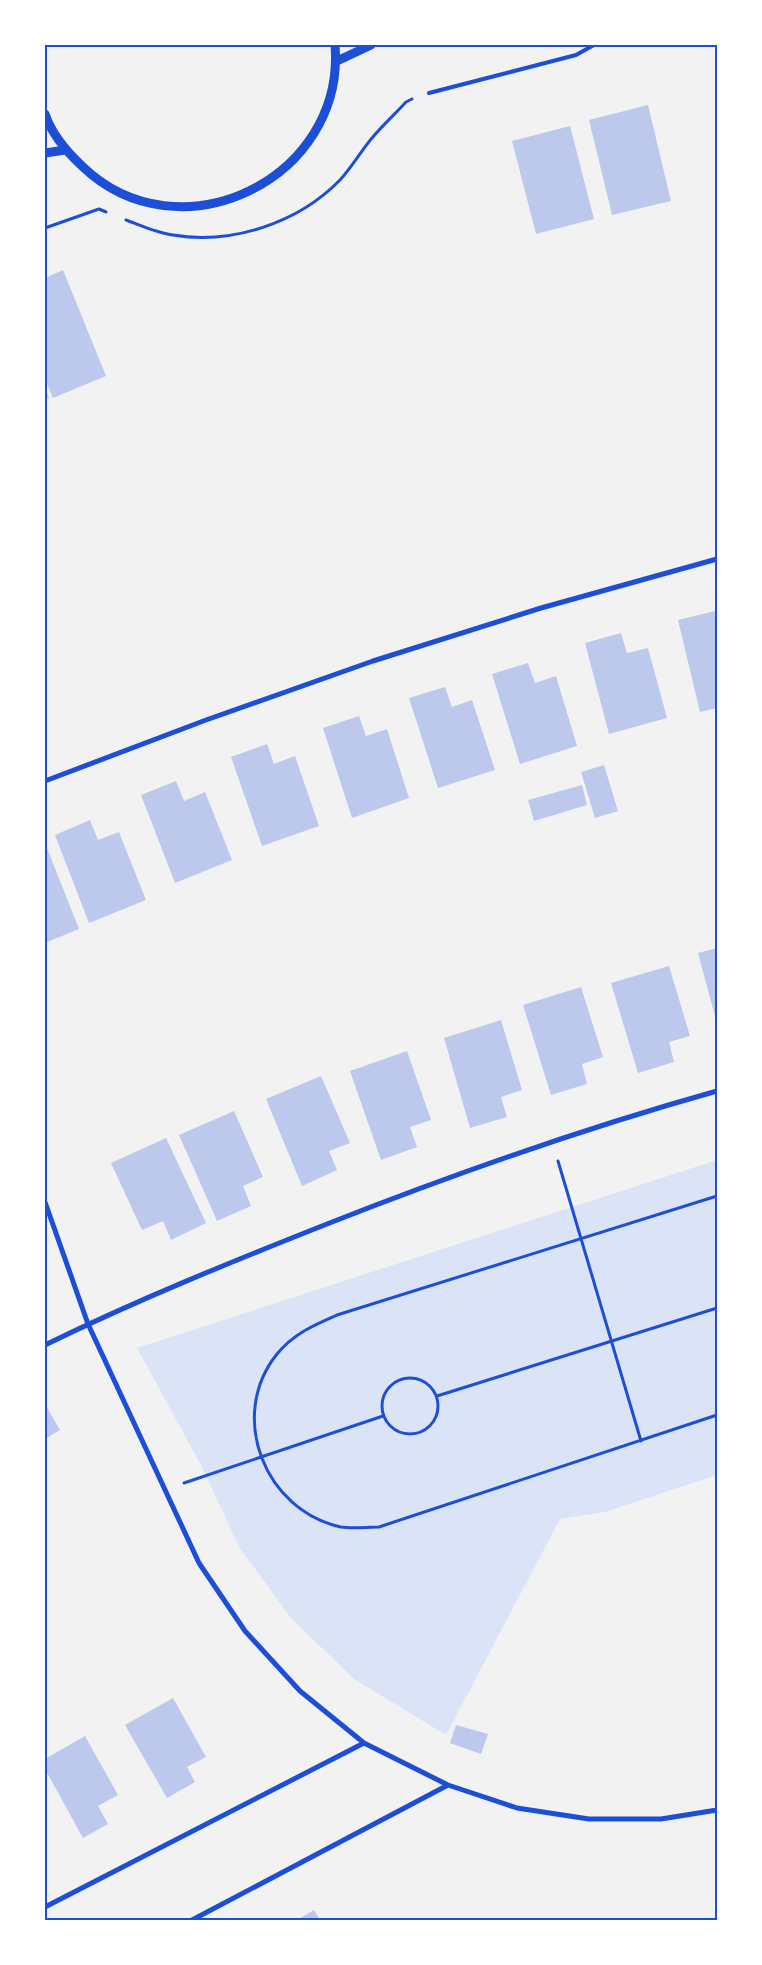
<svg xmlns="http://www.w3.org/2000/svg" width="762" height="1965" viewBox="0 0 762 1965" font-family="'Source Sans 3',sans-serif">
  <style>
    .green { fill: #dbe4f7 }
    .building { fill: #bdc9ec }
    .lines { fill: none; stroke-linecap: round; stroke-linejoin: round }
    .path { stroke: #1d4ed8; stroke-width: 3 }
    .service { stroke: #1d4ed8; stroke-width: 4 }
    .minor { stroke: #1d4ed8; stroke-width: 5 }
    .tertiary { stroke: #1d4ed8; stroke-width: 9 }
    .neatline { fill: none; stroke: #1d4ed8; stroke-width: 2 }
  </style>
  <rect width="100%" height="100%" fill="#f2f2f2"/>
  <path class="green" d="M717 1160V1475L605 1512 560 1519 446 1735 354 1679 291 1618 239 1547 202 1467 137 1348Z"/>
  <path class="building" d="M648 105 671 201 612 215 589 120Z
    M570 126 594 219 536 234 512 141Z
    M63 270 106 376 53 398 45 379V278Z
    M45 387 49 398 45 400Z
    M715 611 717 708 700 712 678 620Z
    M621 633 627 653 648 648 667 718 609 734 585 643Z
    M528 663 535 683 556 676 577 746 520 764 492 674Z
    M445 687 452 707 472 700 495 770 438 788 409 698Z
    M359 716 366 736 387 729 409 798 352 818 323 728Z
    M267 744 274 764 295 756 319 826 262 846 231 757Z
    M604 765 618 811 595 818 581 772Z
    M176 781 184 801 205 792 232 860 175 883 141 795Z
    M582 785 587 805 534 821 528 800Z
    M90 820 98 840 119 832 146 900 89 923 55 835Z
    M45 843 79 929 45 943Z
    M717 948V1020H716L698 953Z
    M669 966 690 1036 669 1042 674 1062 638 1073 611 983Z
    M581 987 603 1057 582 1064 587 1084 551 1095 523 1005Z
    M501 1020 522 1090 501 1097 507 1117 470 1128 444 1038Z
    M407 1051 431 1120 410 1127 417 1147 381 1160 350 1071Z
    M321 1076 350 1143 329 1151 337 1170 302 1186 266 1099Z
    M234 1111 263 1177 243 1186 251 1206 217 1221 179 1135Z
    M166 1138 206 1223 171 1240 163 1221 142 1230 111 1163Z
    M45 1404 60 1430 45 1439Z
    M173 1698 206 1757 187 1767 195 1782 167 1798 125 1725Z
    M456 1725 488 1734 481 1754 450 1743Z
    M85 1736 118 1795 98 1806 108 1824 83 1838 45 1769V1759Z
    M314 1910 320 1920H297Z"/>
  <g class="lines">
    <path class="path" d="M126 220C140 225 157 233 173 235 232 245 298 223 340 180 352 167 361 151 372 138 383 125 395 114 406 102L412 99
      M45 228 99 209 106 212
      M558 1161 641 1441
      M717 1196 337 1315C314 1325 293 1334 277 1354 227 1416 265 1511 341 1527 353 1529 367 1527 379 1527L717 1415
      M382 1406a28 28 0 1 1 56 0a28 28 0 1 1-56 0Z
      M437 1396 717 1308
      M184 1483 383 1416"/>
    <path class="service" d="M429 93 576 55 594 45"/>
    <path class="minor" d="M45 781 206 720 373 661 541 608 717 559
      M45 1202 88 1324 199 1563 245 1631 300 1691 364 1743 448 1785 517 1808 589 1819H661L717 1810
      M45 1345C137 1300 231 1262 327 1224 454 1174 585 1128 717 1091
      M45 1907 364 1743
      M192 1920 448 1785"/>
    <path class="tertiary" d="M337 61 371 45
      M45 114C52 135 67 152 82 166 179 260 346 179 335 45
      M45 153 65 150"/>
  </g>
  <rect width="762" height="1965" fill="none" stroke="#ffffff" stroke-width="92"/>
  <rect x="46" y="46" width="670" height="1873" class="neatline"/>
</svg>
